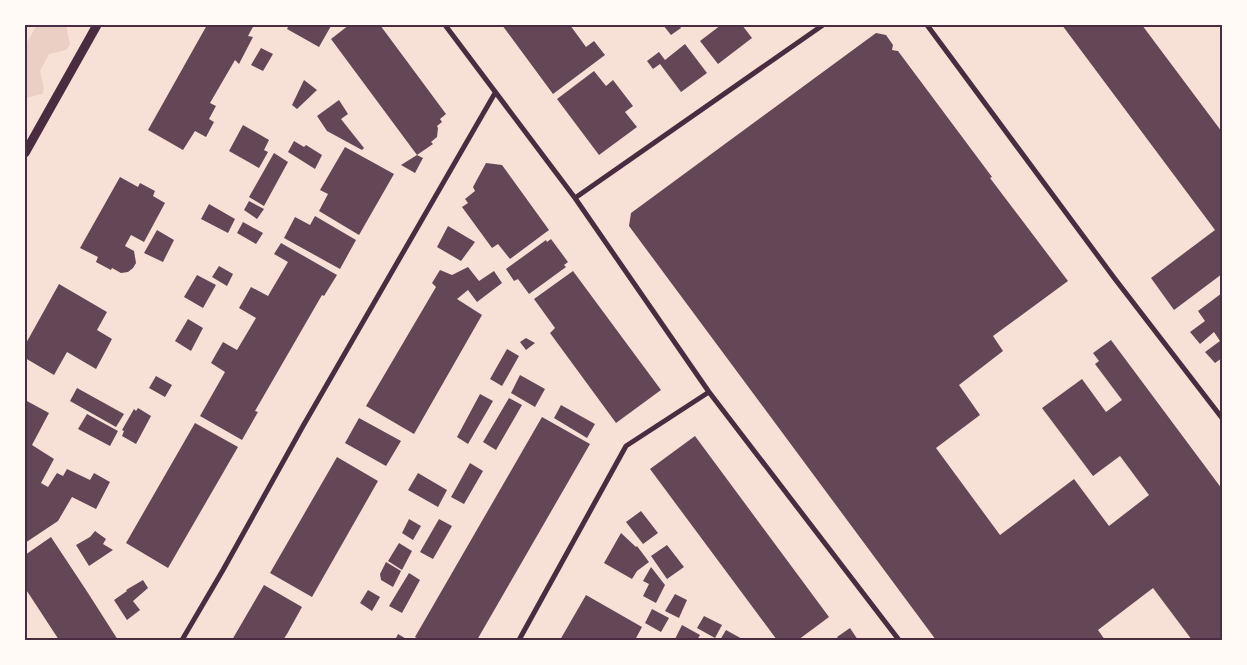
<svg xmlns="http://www.w3.org/2000/svg" width="1247" height="665" viewBox="0 0 1247 665" font-family="'DejaVu Sans',sans-serif">
  <style>
    .green { fill: #ebcfc5 }
    .building { fill: #644757 }
    .lines { fill: none; stroke-linecap: round; stroke-linejoin: round }
    .minor { stroke: #4a2c40; stroke-width: 5 }
    .tertiary { stroke: #4a2c40; stroke-width: 9 }
    .neatline { fill: none; stroke: #4a2c40; stroke-width: 2 }
  </style>
  <rect width="100%" height="100%" fill="#f7e1d7"/>
  <path class="green" d="M37 25H66L70 44 66 50 49 54 40 71 44 89 42 94 25 98V42H27Z"/>
  <path class="building" d="M207 25H254L248 36 253 37 239 64 235 60 210 103 216 106 209 119 214 122 206 137 195 131 183 150 148 130Z
    M289 25H329L331 26 319 47 287 29Z
    M349 25H380L446 114 440 119 442 122 437 126 438 128 437 137 431 142 433 144 417 155 423 158 415 173 401 165 417 155 331 39Z
    M502 25H558L560 27 570 25 586 47 594 41 605 55 553 94Z
    M663 25H679L681 28 671 35Z
    M721 25H742L752 38 718 64 700 41Z
    M1062 25H1142L1222 132V274L1174 310 1151 278 1215 230Z
    M876 33 886 35 893 45 892 50 898 51 992 177 990 178 1068 281 993 336 1003 351 959 385 980 415 936 448 1000 535 1074 479 1109 526 1149 495 1120 456 1093 476 1042 408 1082 379 1106 412 1122 400 1095 364 1099 361 1093 353 1111 340 1222 489V640H1192L1153 588 1098 630 1105 640H936L629 226 631 213Z
    M685 44 707 73 681 92 660 64 653 69 647 61 659 52 665 60Z
    M261 48 273 54 263 71 251 65Z
    M594 71 606 86 613 80 633 106 625 112 637 127 599 155 557 99Z
    M304 80 317 90 297 109 292 105Z
    M339 100 348 114 341 119 364 148 362 150 327 131 317 116Z
    M243 125 269 140 264 150 268 152 259 168 229 151Z
    M294 141 304 147 306 145 322 155 315 169 288 152Z
    M345 147 394 174 359 235 319 211 328 194 320 190Z
    M274 153 288 162 264 206 249 197Z
    M486 163 502 165 549 230 510 259 498 244 492 248 462 207 468 203 465 199 475 191 473 187Z
    M120 177 138 187 140 183 155 191 153 196 165 203 144 242 131 235 125 246 134 251 136 263 133 268 128 272 121 273 112 268 111 270 96 262 98 257 80 248Z
    M249 201 264 209 257 219 244 210Z
    M209 204 235 219 228 233 201 219Z
    M315 216 356 240 340 269 284 238 295 217 310 225Z
    M243 222 263 233 256 244 237 233Z
    M448 226 475 242 461 261 437 247Z
    M157 230 174 240 163 262 144 253Z
    M551 239 568 262 564 265 566 267 529 294 518 279 514 281 506 269 546 240 547 242Z
    M281 243 337 275 324 296 322 295 270 385 255 411 258 412 242 440 200 416 225 372 211 363 216 354 223 342 237 350 256 318 239 308 251 287 268 296 288 262 274 254Z
    M219 266 233 274 227 286 212 277Z
    M468 267 479 281 494 271 502 283 477 302 468 290 457 299 482 315 414 434 366 406 436 287 432 283 440 270 452 275Z
    M573 271 661 390 616 423 550 333 555 328 534 299Z
    M197 275 216 285 203 308 184 297Z
    M59 284 107 312 97 330 112 339 96 369 67 352 54 375 25 358V345Z
    M1222 293V358L1215 363 1205 352 1220 341 1214 332 1200 344 1190 332 1205 321 1198 311Z
    M188 319 203 328 191 351 175 341Z
    M526 338 535 343 526 350 520 342Z
    M507 349 519 356 502 386 490 379Z
    M520 375 545 389 535 407 511 393Z
    M156 376 172 385 165 397 149 388Z
    M77 388 124 414 116 427 70 401Z
    M480 394 493 401 468 444 457 437Z
    M509 398 522 405 496 450 483 442Z
    M25 400 49 413 32 445 54 459 41 483 48 487 57 473 63 476 67 469 90 480 94 473 110 482 96 509 72 497 58 521 25 543Z
    M561 405 595 424 587 438 554 418Z
    M138 408 151 416 136 444 122 436 124 431 122 430 134 409 136 411Z
    M87 414 118 431 110 446 78 429Z
    M542 417 590 444 477 640H420L415 637Z
    M359 418 401 441 386 466 345 443Z
    M195 423 238 447 168 568 126 543Z
    M695 436 829 617 798 640H777L650 469Z
    M337 457 378 481 312 597 270 573Z
    M470 463 483 471 464 504 451 497Z
    M418 473 447 490 438 507 408 490Z
    M641 511 658 533 643 544 626 522Z
    M409 519 421 526 413 540 402 533Z
    M439 519 452 526 433 559 420 552Z
    M95 531 106 539 103 544 113 550 89 566 76 545 90 537Z
    M621 533 636 547 637 546 649 562 637 571 632 579 604 563Z
    M51 537 88 593 118 640H59L25 588V555Z
    M399 543 412 551 402 570 388 561Z
    M667 545 684 567 667 579 651 556Z
    M386 562 401 571 393 587 381 580 380 574Z
    M651 567 665 585 656 603 643 596 649 584 643 581Z
    M409 573 420 580 402 613 389 606Z
    M143 580 148 588 133 601 140 610 127 620 114 600 127 591 126 590Z
    M264 585 302 607 287 634 283 640H232Z
    M368 590 380 597 372 611 360 603Z
    M675 594 687 600 679 618 665 611Z
    M586 595 642 627 635 640H560Z
    M652 609 669 618 661 632 645 623Z
    M704 616 722 625 715 638 697 628Z
    M682 625 700 635 697 640 675 639Z
    M850 628 858 640H839L837 637Z
    M726 630 744 640H720Z
    M398 634 408 640H395Z"/>
  <g class="lines">
    <path class="minor" d="M445 25 575 198 709 392 899 640
      M927 25 1115 279 1222 418
      M575 198 823 25
      M182 640 223 570 303 426 495 93
      M519 640 626 446 709 392"/>
    <path class="tertiary" d="M25 153 97 25"/>
  </g>
  <rect width="1247" height="665" fill="none" stroke="#fffaf5" stroke-width="52"/>
  <rect x="26" y="26" width="1195" height="613" class="neatline"/>
</svg>
